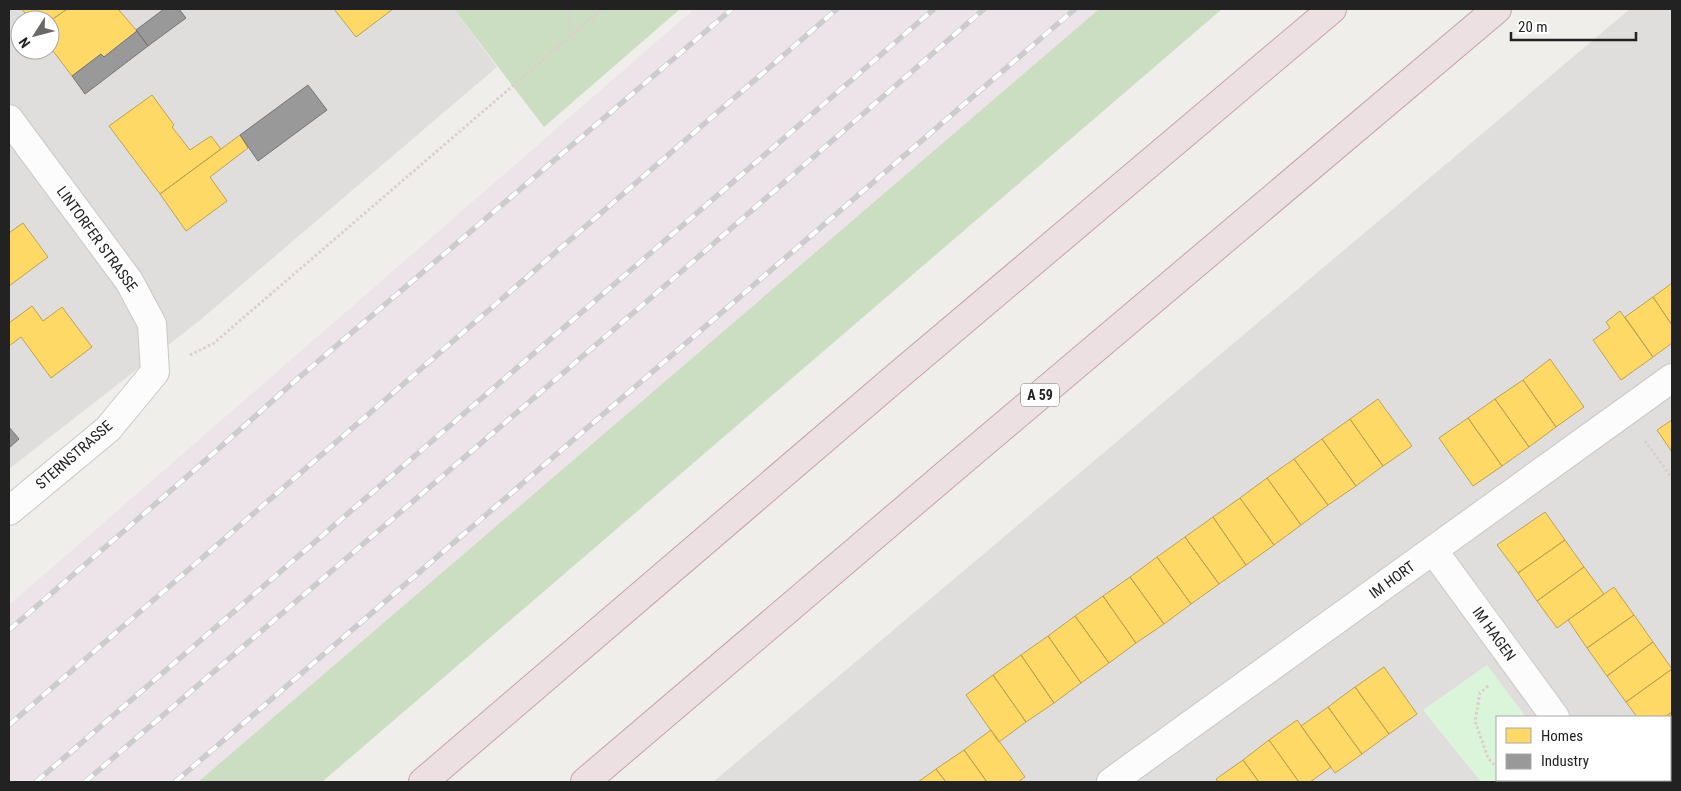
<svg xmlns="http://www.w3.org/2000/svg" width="1681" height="791" viewBox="0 0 1681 791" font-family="'Roboto Condensed',sans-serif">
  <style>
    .residential { fill: #dfdedc; fill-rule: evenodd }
    .industrial { fill: #ede4e9 }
    .forest { fill: #cbdec1 }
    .park { fill: #daf5da }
    .homes { fill: #ffd966; stroke: #bda252 }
    .industry { fill: #999; stroke: #757575 }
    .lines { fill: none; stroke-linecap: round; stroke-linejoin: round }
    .minor-casing { stroke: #c9c8c7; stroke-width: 30 }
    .highway-casing { stroke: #c5a2ac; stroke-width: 30 }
    .path { stroke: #dccecd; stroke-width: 3; stroke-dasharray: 2.5 2.5; stroke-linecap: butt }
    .minor { stroke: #fdfcfc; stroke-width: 28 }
    .highway { stroke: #ece0e2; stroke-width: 28 }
    .rail-casing { stroke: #ccc; stroke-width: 5.5 }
    .rail { stroke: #fff; stroke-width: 4; stroke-dasharray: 11; stroke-linecap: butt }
    .labels { text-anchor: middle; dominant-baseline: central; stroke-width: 5; stroke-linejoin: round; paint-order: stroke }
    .shield { fill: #fff; stroke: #646464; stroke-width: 1 }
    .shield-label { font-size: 14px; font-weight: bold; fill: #222 }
    .street-label { font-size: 15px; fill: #222; stroke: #fff }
  </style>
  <rect width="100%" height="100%" fill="#f0eeeb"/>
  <path class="residential" d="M9 9H454L497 67 199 321 9 469ZM20 20H50V50H20Z
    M1630 9H1672V782H713ZM1497 717H1670V780H1497Z"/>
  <path class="industrial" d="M694 9H1099L198 782H9V605Z"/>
  <path class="forest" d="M454 9H680L544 127Z
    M1099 9H1222L322 782H198Z"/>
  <path class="park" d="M1487 665 1526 717H1497V780H1572L1574 782H1481L1423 710Z"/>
  <path class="homes" d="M22 9H67L50 21V20H30Z
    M67 9H118L137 31 104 57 101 54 72 76 50 47V21Z
    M334 9H393L356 37Z
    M152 95 174 125 172 127 190 150 211 136 221 149 160 194 109 126Z
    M240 135 248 148 210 177 227 201 186 231 160 194Z
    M23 223 48 257 9 286V233Z
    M1672 283V325L1653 297Z
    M1653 297 1672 325V343L1653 357 1625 317Z
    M32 306 43 321 62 307 92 347 51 378 21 337 9 346V323Z
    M1620 311 1653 357 1621 380 1593 340 1610 328 1606 322Z
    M1550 359 1584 407 1556 427 1523 380Z
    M1523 380 1556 427 1529 447 1495 399Z
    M1378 399 1412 446 1383 466 1350 419Z
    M1495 399 1529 447 1502 466 1468 418Z
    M1468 418 1502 466 1473 486 1439 438Z
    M1350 419 1383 466 1356 486 1322 439Z
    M1672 420V452L1657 430Z
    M1322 439 1356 486 1328 505 1294 459Z
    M1294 459 1328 505 1301 525 1267 478Z
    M1267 478 1301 525 1274 545 1240 498Z
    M1240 498 1274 545 1246 565 1213 517Z
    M1545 512 1565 540 1518 573 1497 545Z
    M1213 517 1246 565 1219 584 1185 537Z
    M1185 537 1219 584 1191 604 1157 557Z
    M1565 540 1584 567 1537 601 1518 573Z
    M1157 557 1191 604 1164 624 1130 577Z
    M1584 567 1604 594 1557 628 1537 601Z
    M1130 577 1164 624 1136 643 1103 596Z
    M1614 587 1634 615 1587 648 1568 620Z
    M1103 596 1136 643 1109 663 1075 616Z
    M1634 615 1653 642 1607 676 1587 648Z
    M1075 616 1109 663 1081 683 1048 636Z
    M1048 636 1081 683 1054 703 1021 655Z
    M1653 642 1672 669 1626 702 1607 676Z
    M1021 655 1054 703 1026 722 993 675Z
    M1384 667 1417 714 1389 734 1355 687Z
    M1672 669V712L1665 717H1637L1626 702Z
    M993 675 1026 722 999 742 966 695Z
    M1355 687 1389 734 1362 754 1328 707Z
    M1328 707 1362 754 1335 773 1301 726Z
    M1672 712V753L1670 755V717H1665Z
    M1297 720 1331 767 1310 782H1299L1269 740Z
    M991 730 1025 777 1018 782H987L964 750Z
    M1269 740 1299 782H1259L1243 760Z
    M964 750 987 782H946L936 769Z
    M1672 753V767L1670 763V755Z
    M1243 760 1259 782H1218L1216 779Z
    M936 769 946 782H918Z"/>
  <path class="industry" d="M164 9H179L186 18 148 46 136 30Z
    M137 31 148 46 85 94 72 76 101 54 104 57Z
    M308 85 327 110 258 161 240 135Z
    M9 427 19 439 9 448Z"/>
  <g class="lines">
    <g class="minor-casing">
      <path id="minor" d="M9 119 129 281 152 324 155 372 108 429 9 511
        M1433 550 1555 717
        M1602 780 1604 782
        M1111 782 1672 378"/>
    </g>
    <g class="highway-casing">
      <path id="highway" d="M423 782 888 384 1332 9
        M585 782 956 466 1497 9"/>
    </g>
    <path class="path" d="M568 9 571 35
      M190 355 214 343 602 9
      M1645 441 1672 478
      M1488 686 1480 693 1475 721 1488 758 1497 768
      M1509 780 1511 782"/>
    <use href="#minor" class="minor"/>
    <use href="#highway" class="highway"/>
    <g class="rail-casing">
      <path id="rail" d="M9 630 182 481 295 381 732 9
        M9 725 837 9
        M36 782 934 9
        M85 782 667 284 984 9
        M175 782 1075 9"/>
    </g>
    <use href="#rail" class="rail"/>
  </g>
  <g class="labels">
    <rect class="shield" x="1021" y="383.5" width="38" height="23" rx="4"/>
    <g class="shield-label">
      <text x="1040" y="395">A 59</text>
    </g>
    <g class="street-label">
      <text transform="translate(97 239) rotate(54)">LINTORFER STRASSE</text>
      <text transform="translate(74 455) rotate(-41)">STERNSTRASSE</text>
      <text transform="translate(1392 580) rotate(-36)">IM HORT</text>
      <text transform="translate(1494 634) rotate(54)">IM HAGEN</text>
    </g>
  </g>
  <rect width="1681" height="791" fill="none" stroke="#222222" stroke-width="20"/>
  <rect x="1496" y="716" width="175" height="65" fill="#ffffff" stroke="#a7a7a7"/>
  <rect x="1506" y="728" width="25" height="15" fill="#ffd966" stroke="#a7a7a7"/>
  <text x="1541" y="741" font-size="15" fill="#222222">Homes</text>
  <rect x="1506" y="754" width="25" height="15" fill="#999999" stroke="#a7a7a7"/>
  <text x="1541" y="766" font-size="15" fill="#222222">Industry</text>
  <g transform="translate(35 35) rotate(234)"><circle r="24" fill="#ffffff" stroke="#a7a7a7"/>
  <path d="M0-4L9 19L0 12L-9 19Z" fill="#6a6968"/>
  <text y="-8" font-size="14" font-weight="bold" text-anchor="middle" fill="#222222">N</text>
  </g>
  <path d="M1511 32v8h125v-8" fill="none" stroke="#222222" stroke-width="2.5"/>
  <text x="1518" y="32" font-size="15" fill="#222222" stroke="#ffffff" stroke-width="4" paint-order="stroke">20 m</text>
</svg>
